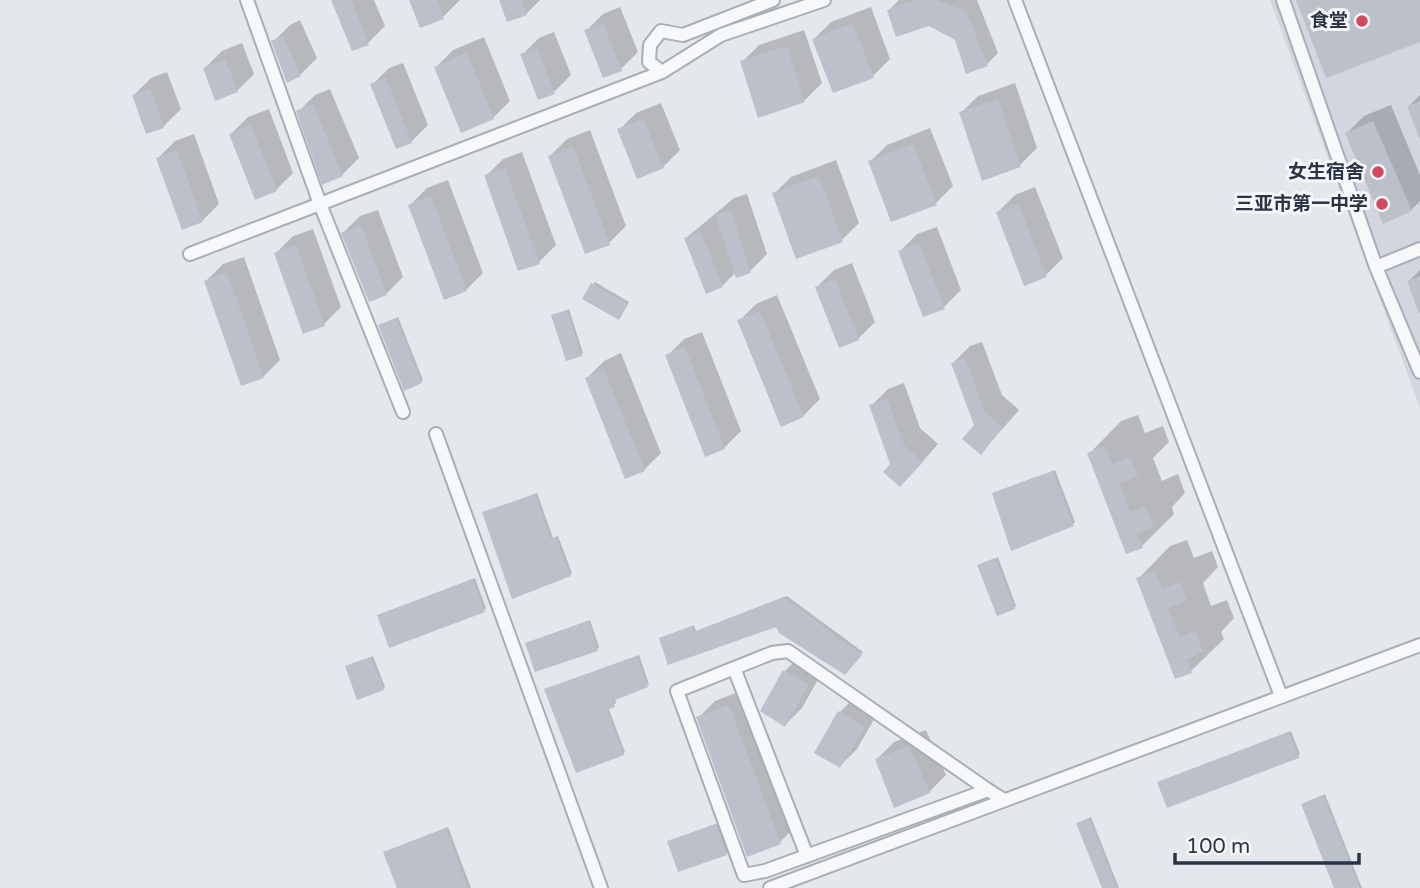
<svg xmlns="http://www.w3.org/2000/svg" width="1420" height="888" viewBox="0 0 1420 888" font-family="'Varela Round','Noto Sans SC',sans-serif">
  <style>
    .built { fill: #d2d6de }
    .shadow { fill: #0003 }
    .building { fill: #bbc0ca }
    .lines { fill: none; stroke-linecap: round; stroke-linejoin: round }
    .minor-casing { stroke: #a9aeb7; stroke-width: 16 }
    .minor { stroke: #f7f8fa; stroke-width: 12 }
    .poi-dot { fill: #d1495b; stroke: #f4f6f9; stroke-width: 2.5 }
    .labels { text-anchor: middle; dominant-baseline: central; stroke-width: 6; stroke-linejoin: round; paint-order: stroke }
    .poi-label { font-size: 19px; font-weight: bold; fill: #2b3445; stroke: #f4f6f9; text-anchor: end }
  </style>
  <rect width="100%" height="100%" fill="#e4e7ec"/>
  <path class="built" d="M1270 0H1420V408Z"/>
  <path class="shadow" d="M333 0H374L385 26 368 43Z
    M411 0H460L443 17Z
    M501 0H540L526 14Z
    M899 0H977L998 53 987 64 957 39 929 24 889 10Z
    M620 7 638 52 621 69 586 31 603 14Z
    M871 7 890 59 873 76 834 91 814 39 831 22Z
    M300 20 317 58 300 75 273 42 290 25Z
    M804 30 822 83 805 100 759 115 742 62 759 45Z
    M554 32 571 75 554 92 522 55 539 38Z
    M484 37 510 101 493 118 436 67 453 50Z
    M242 43 254 74 237 91 205 68 222 51Z
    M403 63 428 125 411 142 372 85 389 68Z
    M167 72 181 109 164 126 147 132 134 95 151 78Z
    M1015 83 1037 148 1020 165 961 113 978 96Z
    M330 89 359 158 342 175 298 112 315 95Z
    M1420 95V135L1409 106Z
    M661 103 680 150 663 167 619 130 636 113Z
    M1391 105 1420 175V201L1411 210 1347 133 1364 116Z
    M269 109 293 173 276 190 231 134 248 117Z
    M930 128 953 186 936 203 870 162 887 145Z
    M590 130 626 226 609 243 586 252 550 156 567 139Z
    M194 134 219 204 202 221 158 158 175 141Z
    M522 152 556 245 539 262 486 176 503 159Z
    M836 160 859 223 842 240 797 257 774 194 791 177Z
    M448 180 483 273 466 290 410 205 427 188Z
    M1035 187 1063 258 1046 275 998 212 1015 195Z
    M747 194 767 254 750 271 736 272 722 286 686 238 734 198Z
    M378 210 403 277 386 294 343 233 360 216Z
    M937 227 961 290 944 307 900 251 917 234Z
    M313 229 341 307 324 324 276 253 293 236Z
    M244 257 280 360 263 377 206 281 223 264Z
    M852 263 875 322 858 339 817 287 834 270Z
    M1420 270V310L1409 281Z
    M595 282 629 302 621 316 593 284Z
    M777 295 820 399 803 416 739 321 756 304Z
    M569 309 583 353 581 355 553 316Z
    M398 317 423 380 421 382 380 325Z
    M702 332 741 431 724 448 667 356 684 339Z
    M982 342 1002 395 1019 410 981 453 976 425 953 363 970 346Z
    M621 353 661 453 644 470 587 378 604 361Z
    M904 383 920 428 938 444 917 468 892 464 871 406 888 389Z
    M1138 415 1145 433 1163 426 1169 442 1153 458 1162 481 1178 474 1185 493 1172 507 1174 514 1142 546 1089 454 1121 421Z
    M1055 470 1075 522 1073 524 996 492Z
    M537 493 553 538 558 536 572 573 570 575 484 513Z
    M1187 540 1194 558 1212 551 1218 567 1203 583 1211 606 1227 600 1234 618 1221 632 1224 639 1191 671 1176 677 1138 579 1170 546Z
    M998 557 1016 606 1014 608 979 565Z
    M475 578 486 608 484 610 379 615Z
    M787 596 863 652 845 673 777 625 661 638 694 625 696 631Z
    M590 620 599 647 597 649 527 643Z
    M802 654 825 667 802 708 785 725 764 714 785 671Z
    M639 655 649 684 615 698 616 703 608 707 625 752 623 754 546 689Z
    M373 656 385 687 383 689 349 665Z
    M746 689 797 825 780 842 698 718 715 701Z
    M857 695 880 709 857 749 840 766V712Z
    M926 730 946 775 929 792 877 759 894 742Z
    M1291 731 1300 754 1298 756 1161 781Z
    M1325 794 1362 888H1336L1303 804Z
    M1091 817 1119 888H1104L1078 823Z
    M718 823 728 851 726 853 669 841Z
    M448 827 471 888H399L385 852Z"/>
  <path class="building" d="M331 0H351L369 45 352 51Z
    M409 0H437L444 19 420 28Z
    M499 0H522L527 15 507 22Z
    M915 0H937L966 11 988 66 966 74 955 40 929 26 896 37 887 10Z
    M1296 0H1420V42L1326 78Z
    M603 23 622 71 603 78 584 30Z
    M853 23 874 78 833 93 812 39Z
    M283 36 301 76 287 83 271 41Z
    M787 46 805 102 758 118 740 61Z
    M537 48 555 94 538 100 520 54Z
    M467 53 494 119 461 133 434 67Z
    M225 59 238 92 215 101 203 68Z
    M386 78 412 143 396 149 370 84Z
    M150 88 164 128 146 134 132 95Z
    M998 99 1021 167 982 181 959 112Z
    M1420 101V138H1419L1407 106Z
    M313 104 343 176 322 185 296 111Z
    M643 119 664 168 637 179 617 129Z
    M1373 121 1412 211 1383 224 1345 133Z
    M251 125 277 191 255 200 229 134Z
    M913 144 937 205 891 222 868 161Z
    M573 146 610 245 585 254 548 156Z
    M177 150 203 222 182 230 156 158Z
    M505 168 540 264 518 271 484 175Z
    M819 176 843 242 796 259 772 193Z
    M431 196 467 291 444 300 408 205Z
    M1018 203 1047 277 1024 286 996 212Z
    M731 210 751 273 736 278 715 215Z
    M361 225 387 295 369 302 341 233Z
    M701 232 723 287 706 294 684 238Z
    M919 243 945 309 923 317 898 251Z
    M296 245 325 326 303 334 274 253Z
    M227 272 264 378 241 386 204 281Z
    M1420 276V312L1419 313 1407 281Z
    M835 279 859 340 839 348 815 287Z
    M591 283 628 304 619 320 582 299Z
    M567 310 582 356 566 361 551 315Z
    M760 311 804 417 781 427 737 320Z
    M396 318 422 383 404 391 378 325Z
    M685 347 725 449 705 457 665 355Z
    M965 358 985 412 1003 427 981 455 962 439 974 425 951 363Z
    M604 369 645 471 625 479 585 378Z
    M887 399 904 445 923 462 900 487 883 472 890 464 869 405Z
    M1105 446 1112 464 1130 457 1138 476 1119 483 1130 512 1145 506 1154 527 1137 533 1143 548 1126 554 1087 453Z
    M1053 471 1074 526 1011 551 992 493Z
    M535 494 551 539 556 537 571 576 512 599 482 512Z
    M995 558 1015 609 997 616 977 565Z
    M1155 571 1162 589 1180 582 1187 601 1168 608 1179 637 1195 631 1203 652 1187 659 1192 673 1175 679 1136 578Z
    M473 579 485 612 389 648 377 615Z
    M784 597 862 655 845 675 779 633 776 627 668 665 659 638 692 626 694 632Z
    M588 621 598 651 535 672 525 643Z
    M637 656 648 687 613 701 615 707 607 710 624 755 576 773 544 689Z
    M371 657 384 690 357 700 345 666Z
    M783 670 809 684 785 727 760 711Z
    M729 705 781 844 747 857 696 717Z
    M838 711 865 727 840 768 814 753Z
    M1289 732 1299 758 1167 808 1157 782Z
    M909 746 930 793 894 808 875 759Z
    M1323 795 1360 888H1334L1301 804Z
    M1089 818 1117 888H1102L1076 823Z
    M716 824 727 855 678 872 667 841Z
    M446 828 468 888H397L383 852Z"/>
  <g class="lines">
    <g class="minor-casing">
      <path id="minor" d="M247 0 320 204 403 412
        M773 0 683 35 661 31 650 45 649 62 662 72 721 35 824 0
        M1015 0 1281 696
        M1283 0 1376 267 1420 372
        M190 254 662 72
        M1376 267 1420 249
        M436 434 601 888
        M734 668 807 856
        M988 790 765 871 744 875 677 691 772 653 788 651 988 790 1004 800
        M770 888 1420 645"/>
    </g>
    <use href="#minor" class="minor"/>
  </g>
  <g class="poi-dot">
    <circle cx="1362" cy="21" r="7"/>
    <circle cx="1378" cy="172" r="7"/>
    <circle cx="1382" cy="204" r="7"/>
  </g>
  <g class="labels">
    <g class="poi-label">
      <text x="1348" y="21">食堂</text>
      <text x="1364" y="172">女生宿舍</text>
      <text x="1368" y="204">三亚市第一中学</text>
    </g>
  </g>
  <path d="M1175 853v10h184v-10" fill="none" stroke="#2b3445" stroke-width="3.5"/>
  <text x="1186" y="853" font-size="21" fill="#2b3445" stroke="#f4f6f9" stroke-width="5" paint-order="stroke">100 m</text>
</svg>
